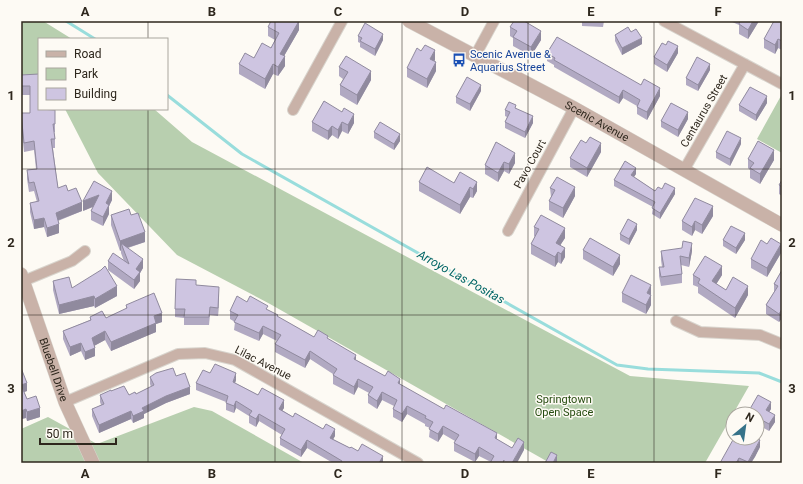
<svg xmlns="http://www.w3.org/2000/svg" width="803" height="484" viewBox="0 0 803 484" font-family="Roboto,sans-serif">
  <style>
    .park { fill: #b8cfaf }
    .lines { fill: none; stroke-linecap: round; stroke-linejoin: round }
    .stream { stroke: #99dddc; stroke-width: 3 }
    .minor-casing { stroke: #d8d4cd; stroke-width: 12 }
    .tertiary-casing { stroke: #d8d4cd; stroke-width: 14 }
    .minor { stroke: #c9b2a8; stroke-width: 10 }
    .tertiary { stroke: #c9b2a8; stroke-width: 13 }
    .wall { fill: #b1a9c2 }
    .shaded-wall { fill: #908a9e }
    .building { fill: #cec5e1; stroke: #908a9e }
    .grid { fill: none; stroke: #2e271d; stroke-width: 1; stroke-opacity: 0.55 }
    .labels { text-anchor: middle; dominant-baseline: central; stroke-width: 3; stroke-linejoin: round; paint-order: stroke }
    .transit-label { font-size: 11px; fill: #164399; stroke: #fdfaf4; text-anchor: start }
    .street-label { font-size: 11px; fill: #2e271d; stroke: #fdfaf4 }
    .park-label { font-size: 11px; fill: #264c10; stroke: #fdfaf4 }
    .water-label { font-size: 12px; font-style: italic; fill: #006565; stroke: #fdfaf4 }
    .neatline { fill: none; stroke: #2e271d; stroke-width: 1.5 }
    .grid-label { font-size: 13px; text-anchor: middle; font-weight: bold; fill: #2e271d }
  </style>
  <rect width="100%" height="100%" fill="#fdfaf4"/>
  <path class="park" d="M21 21H43L72 39H39V81L21 80Z
    M782 94V153L757 139Z
    M65 109H154L192 142 630 376 749 386 705 463H550L270 304 177 255 98 173Z
    M194 407 212 411 304 463H21V429L48 417 97 444Z"/>
  <g class="lines">
    <path class="stream" d="M66 21 95 39
      M167 95 242 154 617 365 648 369 759 373 782 382"/>
    <g class="minor-casing">
      <path id="minor" d="M664 21 782 84
        M475 56 494 21
        M293 110 342 21
        M684 170 745 64
        M508 231 574 108
        M21 282 72 261 85 251
        M676 321 700 332 760 335 782 344
        M65 402 178 354 205 353 235 360 418 463"/>
    </g>
    <g class="tertiary-casing">
      <g id="tertiary">
        <path id="s1" d="M409 21 574 108 782 225"/>
        <path id="s2" d="M21 274 65 402 93 463"/>
      </g>
    </g>
    <use href="#minor" class="minor"/>
    <use href="#tertiary" class="tertiary"/>
  </g>
  <path class="wall" d="M299 21V30L284 56 285 66 278 76 273 74 265 89 239 74V64L254 58 271 48 275 40 268 36V27Z
    M582 21H604L603 27 582 26Z
    M730 21H759L748 39 739 34V25Z
    M782 21V50L778 48 775 54 764 48V39Z
    M510 27 541 40 531 56 513 46V38L510 36Z
    M631 32 642 44 622 55 615 41V35Z
    M358 36 383 40 375 56 360 47V43L358 42Z
    M666 45 678 53 667 72 654 64V57Z
    M547 53 641 85 660 96 647 120 637 114V106L623 98 619 104 554 67V65L547 61Z
    M435 60 434 61 436 71 427 88 407 77V68Z
    M339 67 371 80 357 105 340 95V85L343 79 339 76Z
    M710 70 698 91 686 85V78Z
    M21 75 48 110H55V132H54L55 139V148H53L58 188 68 191 82 211 58 221 59 233 47 237 44 227 34 229 30 212V203L37 202 34 191 29 192 27 179V170L36 169 34 150 24 152 21 122V113H30V95H21Z
    M481 91 470 111 456 103V97Z
    M324 101 354 123 348 134 342 131 338 139 332 135 328 140 312 131V122Z
    M767 103 756 121 739 111V105Z
    M516 108 533 123 525 138 505 128V122L507 117 505 116V110Z
    M688 119 678 137 661 127V121Z
    M374 132 400 141 394 150 374 138Z
    M496 142 515 163 509 174 504 171 498 182 485 174V165Z
    M741 144 730 166 716 158V152Z
    M601 152 587 177 570 167V158Z
    M748 159 774 160 760 184 750 178V170L748 168Z
    M460 172 477 191 473 198 470 197 460 214 419 191V182L454 183Z
    M636 174 634 177 655 191 662 189 675 194 660 219 652 214 653 207 614 186V180Z
    M782 180V196L779 194V185Z
    M550 188 575 196 563 218 549 210V201L551 197Z
    M112 191V200L109 206V214L103 226 91 220V211L93 207 83 211Z
    M111 215H131L145 242 128 248 143 268 140 273V281L134 289 108 270V261H124L121 253V250L120 251 111 225Z
    M713 216 702 234 695 230 692 236 682 230V221Z
    M534 227 565 238 560 245 565 257 561 264 558 262 555 267 531 254V244L535 237 534 236Z
    M637 230 629 245 620 240V234Z
    M723 240H745L736 254 723 246Z
    M583 250 620 264 613 276 583 259Z
    M661 251H692L689 267 681 265 682 274V283L661 286 659 276V267H662L661 260Z
    M781 253 767 277 751 268V259Z
    M782 270V318L779 322 766 314V305L774 292V284Z
    M693 275H722L716 284 726 290 748 295 735 318 698 293V287L693 285Z
    M53 281 72 288 117 296 95 308 94 306 59 314 53 290Z
    M196 285 219 295 218 316 210 315 209 325H184V318L175 317V309Z
    M622 293 651 294V305L646 314 622 302Z
    M126 305 162 322 156 324V332L111 351 105 340 94 346 95 356 85 360 81 351 70 356 63 339V331L90 320V317L106 318 126 309Z
    M268 310 278 317 314 337 328 339 356 360 512 448 524 450 491 462 479 456 475 462 454 451V443L455 441 443 434 438 442 429 437 430 428 425 426V424L407 414 402 422 393 417V409L394 406 382 400 377 409 368 403V395L369 393 358 387 354 395 333 384V374L310 359 305 368 275 352V344L277 341 263 334 259 341 234 330 235 322 230 319V311Z
    M21 368 27 391 24 392 27 399 40 417 27 421 26 418 21 419Z
    M210 373 236 380 235 383 284 408 282 410 293 417 335 436 333 439 350 448 358 451 383 463H333L307 448 301 457 280 445V438L282 435 259 421 256 427 249 423V416L236 408 234 413 226 410V402L196 390V383Z
    M176 376 190 394 166 403 144 414V418L133 423 131 419 99 433 92 416V409L101 405 100 402V395L111 391 129 395 136 394 151 387 150 384V377Z
    M771 409 769 412 775 422 769 431 760 426 757 432V414Z
    M760 447 751 463H720Z"/>
  <path class="shaded-wall" d="M299 21V30L280 63V54Z
    M753 21H759L748 39V30Z
    M541 31V40L531 56V47Z
    M383 34V40L375 56V49Z
    M642 38V44L622 55V48Z
    M778 39V48L775 54V45Z
    M678 46V53L667 72V65Z
    M435 50V60L430 68V59Z
    M285 56V66L278 76V67Z
    M436 62V71L427 88V79Z
    M273 64V74L265 89V79Z
    M710 64V70L698 91V85Z
    M371 71V80L357 105V95Z
    M481 85V91L470 111V104Z
    M660 88V96L647 120V112Z
    M623 90V98L619 104V97Z
    M767 96V103L756 121V115Z
    M688 112V119L678 137V130Z
    M354 114V123L348 134V125Z
    M533 116V123L525 138V132Z
    M342 122V131L338 139V130Z
    M332 126V135L328 140V131Z
    M400 134V141L394 150V144Z
    M741 138V144L730 166V159Z
    M601 143V152L587 177V168Z
    M774 150V160L760 184V174Z
    M515 153V163L509 174V164Z
    M504 162V171L498 182V173Z
    M636 168V174L631 181V175Z
    M477 182V191L473 198V189Z
    M470 187V197L460 214V205Z
    M575 187V196L563 218V208Z
    M675 188V194L660 219V213Z
    M112 191V200L109 206V214L103 226V217L106 203Z
    M99 195V204L83 211V201Z
    M82 202V211L56 221V213Z
    M713 206V216L702 234V225Z
    M44 218V227L34 229V220Z
    M695 221V230L692 236V227Z
    M59 224V233L47 237V228Z
    M637 224V230L629 245V239Z
    M565 228V238L556 252V243Z
    M145 232V242L123 249 121 243V250L120 251V241Z
    M745 233V240L736 254V248Z
    M692 243V251L689 267V258Z
    M781 244V253L767 277V268Z
    M565 248V257L561 264V254Z
    M558 252V262L555 267V257Z
    M620 255V264L613 276V267Z
    M143 259V268L140 273V281L134 289V280L136 269Z
    M722 266V275L712 291V281Z
    M651 285V294L647 302V293Z
    M117 286V296L95 308V299Z
    M748 286V295L735 318V308Z
    M219 287V295L218 316V308Z
    M651 295V305L646 314V305Z
    M94 296V306L59 314V305Z
    M782 309V318L779 322V314Z
    M162 313V322L156 324V332L111 351V342L154 316Z
    M263 326V334L259 341V333Z
    M105 331V340L92 347V338Z
    M81 343V351L70 356V347Z
    M95 348V356L85 360V352Z
    M310 351V359L305 368V360Z
    M356 355V363L354 359Z
    M236 373V380L233 389V382Z
    M358 379V387L354 395V387Z
    M400 379V387L398 383Z
    M27 383V391L21 393V385Z
    M190 387V394L166 403 144 414V418L133 423V416L142 408 166 396Z
    M382 392V400L377 409V401Z
    M284 400V408L279 416V409Z
    M236 401V408L234 413V406Z
    M771 402V409L766 417V410Z
    M407 406V414L402 422V414Z
    M40 408V417L27 421V412Z
    M26 409V418L21 419V411Z
    M131 411V419L99 433V425Z
    M259 414V421L256 427V419Z
    M775 415V422L769 431V424Z
    M760 419V426L757 432V425Z
    M443 426V434L438 442V434Z
    M335 429V436L330 445V438Z
    M497 433V441L495 438Z
    M307 440V448L301 457V450Z
    M760 440V447L755 457 751 463H748Z
    M524 442V450L517 463H512Z
    M479 447V456L475 462V454Z
    M557 455V463H553Z
    M383 456V463H379Z
    M739 458V463H736Z"/>
  <path class="building" d="M271 21H299L280 54 285 56 278 67 273 64 265 79 239 64 245 53 254 58 262 43 271 48 279 33 268 27Z
    M514 21H524L541 31 531 47 513 37 517 31 510 27Z
    M740 21H753L748 30 739 24Z
    M774 21H782V41L778 39 775 45 764 39Z
    M365 23 383 34 375 49 360 41 362 38 358 36Z
    M628 27 631 32 636 29 642 38 622 48 615 35Z
    M557 37 641 85 644 79 660 88 647 112 637 107 640 100 623 90 619 97 554 60 555 58 547 53Z
    M668 41 678 46 667 65 654 57 662 43 666 45Z
    M425 45 435 50 430 59 436 62 427 79 407 68 417 48 421 51Z
    M346 56 371 71 357 95 340 85 348 72 339 67Z
    M697 57 710 64 698 85 686 78Z
    M39 74V109L55 110V124H53L55 139H51L58 188 66 185 68 191 76 188 82 202 56 213 59 224 47 228 44 218 34 220 30 203 39 201 34 182 29 183 27 170 37 169 34 141 24 143 21 113H30V86H21V75Z
    M467 77 481 85 470 104 456 97Z
    M750 87 767 96 756 115 739 105Z
    M324 101 342 112 344 108 354 114 348 125 342 122 338 130 332 126 328 131 312 122Z
    M509 102 516 105 515 108 533 116 525 132 505 122 510 112 505 110Z
    M671 103 688 112 678 130 661 121Z
    M380 122 400 134 394 144 374 132Z
    M727 131 741 138 730 159 716 152Z
    M590 137 601 143 587 168 570 158 581 140 586 143Z
    M758 141 774 150 760 174 750 168 754 163 748 159Z
    M496 142 515 153 509 164 504 162 498 173 485 165Z
    M625 161 636 168 631 175 655 191 658 187 662 189 665 183 675 188 660 213 652 208 655 202 614 180Z
    M427 167 454 183 460 172 477 182 473 189 470 187 460 205 419 182Z
    M557 177 575 187 563 208 549 201 555 190 550 188Z
    M782 180V187L779 185Z
    M94 181 112 191 106 203 109 205 103 217 91 211 99 195 83 201Z
    M695 198 713 206 702 225 695 221 692 227 682 221Z
    M129 209 131 215 138 213 145 232 120 241 111 215Z
    M541 215 565 228 556 243 565 248 561 254 558 252 555 257 531 244 539 229 534 227Z
    M628 219 637 224 629 239 620 234Z
    M731 226 745 233 736 248 723 240Z
    M590 238 620 255 613 267 583 250Z
    M771 238 781 244 767 268 751 259 761 240 767 244Z
    M683 241 692 243 689 258 680 256 682 274 661 277 659 267H664L661 251 682 248Z
    M121 243 143 259 136 269 140 272 134 280 108 261 113 253 129 264Z
    M705 256 722 266 712 281 726 290 733 277 748 286 735 308 698 283 700 279 693 275Z
    M105 266 117 286 95 299 94 296 59 305 53 281 69 277 72 288 101 270Z
    M782 270V309L779 314 766 305 778 286 774 284Z
    M631 275 651 285 647 293 651 295 646 305 622 293Z
    M176 279 196 280V285L219 287 218 308 210 307 209 317H184L185 309H175Z
    M154 293 162 313 154 316 156 323 111 342 105 331 92 338 95 348 85 352 81 343 70 347 63 331 91 320 90 317 102 311 106 318 110 316 127 308 126 305Z
    M237 296 247 302 250 296 268 306 266 309 278 315 277 316 314 337 318 330 328 336 327 338 356 355 354 359 385 376 388 371 400 379 398 383 444 409 446 405 497 433 495 438 512 448 518 438 524 442 512 463H503L504 460 503 463H490L494 456 479 447 475 454 454 443 459 435 443 426 438 434 429 429 433 422 425 418 426 416 407 406 402 414 393 409 397 400 382 392 377 401 368 395 373 387 358 379 354 387 333 375 337 369 310 351 305 360 275 344 281 335 263 326 259 333 234 322 238 315 230 311Z
    M215 364 236 373 233 382 258 395 262 388 284 400 279 409 293 417 295 413 323 429 326 424 335 429 330 438 350 448 351 447 358 451 362 444 383 456 379 463H341L342 461 307 440 301 450 280 438 285 429 259 414 256 419 249 415 252 411 236 401 234 406 226 403 228 396 196 383 203 370 210 373Z
    M21 368 27 383 21 385 27 399 36 396 40 408 27 412 26 409 21 411Z
    M173 368 176 376 185 373 190 387 166 396 142 408 144 411 133 416 131 411 99 425 92 409 104 404 100 395 111 390V391L124 386 129 395 135 392 136 394 154 385 150 377 156 373Z
    M758 395 771 402 766 410 775 415 769 424 760 419 757 425V414H747Z
    M734 438H756L760 440 748 462 739 458 736 463H720Z
    M551 452 557 455 553 463H545Z"/>
  <path class="grid" d="M148 21V39M275 21V463M402 21V463M528 21V463M654 21V463M148 109V463M21 169H782M21 315H782"/>
  <defs>
    <g id="bus-bare" transform="scale(1.08)"><path d="M-5-6H5V4H4V6H2V4H-2V6H-4V4H-5ZM-3.5-4V0h7V-4ZM-3.5 1.2v1.5H-2V1.2ZM2 1.2v1.5H3.5V1.2Z" fill="#1a4fb4" stroke="#fdfaf4" stroke-width="2.5" paint-order="stroke"/></g>
  </defs>
  <g fill-rule="evenodd">
    <use href="#bus-bare" x="459" y="60"/>
  </g>
  <g class="labels">
    <g class="transit-label">
      <text x="470" y="54">Scenic Avenue &amp;<tspan x="470" dy="13">Aquarius Street</tspan></text>
    </g>
    <g class="street-label">
      <text transform="translate(704 111) rotate(-60)">Centaurus Street</text>
      <text stroke="none"><textPath href="#s1" startOffset="213">Scenic Avenue</textPath></text>
      <text transform="translate(530 164) rotate(-61)">Pavo Court</text>
      <text transform="translate(263 363) rotate(27)">Lilac Avenue</text>
      <text stroke="none"><textPath href="#s2" startOffset="101">Bluebell Drive</textPath></text>
    </g>
    <g class="park-label">
      <text x="564" y="399">Springtown<tspan x="564" dy="13">Open Space</tspan></text>
    </g>
    <g class="water-label">
      <text transform="translate(461 277) rotate(29)">Arroyo Las Positas</text>
    </g>
  </g>
  <rect width="803" height="484" fill="none" stroke="#fdfaf4" stroke-width="44"/>
  <rect x="38" y="38" width="130" height="72" fill="#fdfaf4" stroke="#aaa69e"/>
  <rect x="46" y="51" width="20" height="6" fill="#c9b2a8" stroke="#aaa69e"/>
  <text x="74" y="58" font-size="12" fill="#2e271d">Road</text>
  <rect x="46" y="68" width="20" height="12" fill="#b8cfaf" stroke="#aaa69e"/>
  <text x="74" y="78" font-size="12" fill="#2e271d">Park</text>
  <rect x="46" y="88" width="20" height="12" fill="#cec5e1" stroke="#aaa69e"/>
  <text x="74" y="98" font-size="12" fill="#2e271d">Building</text>
  <g transform="translate(745 426) rotate(29)"><circle r="19" fill="#fdfaf4" stroke="#aaa69e"/>
  <path d="M0-3L7 15L0 10L-7 15Z" fill="#357289"/>
  <text y="-6" font-size="11" font-weight="bold" text-anchor="middle" fill="#2e271d">N</text>
  </g>
  <path d="M40 438v6h76v-6" fill="none" stroke="#2e271d" stroke-width="2"/>
  <text x="46" y="438" font-size="12" fill="#2e271d" stroke="#fdfaf4" stroke-width="3" paint-order="stroke">50 m</text>
  <rect x="22" y="22" width="759" height="440" class="neatline"/>
  <g class="grid-label">
    <text x="85" y="16">A</text>
    <text x="212" y="16">B</text>
    <text x="338" y="16">C</text>
    <text x="465" y="16">D</text>
    <text x="591" y="16">E</text>
    <text x="718" y="16">F</text>
    <text x="11" y="100">1</text>
    <text x="792" y="100">1</text>
    <text x="11" y="247">2</text>
    <text x="792" y="247">2</text>
    <text x="11" y="393">3</text>
    <text x="792" y="393">3</text>
    <text x="85" y="478">A</text>
    <text x="212" y="478">B</text>
    <text x="338" y="478">C</text>
    <text x="465" y="478">D</text>
    <text x="591" y="478">E</text>
    <text x="718" y="478">F</text>
  </g>
</svg>
